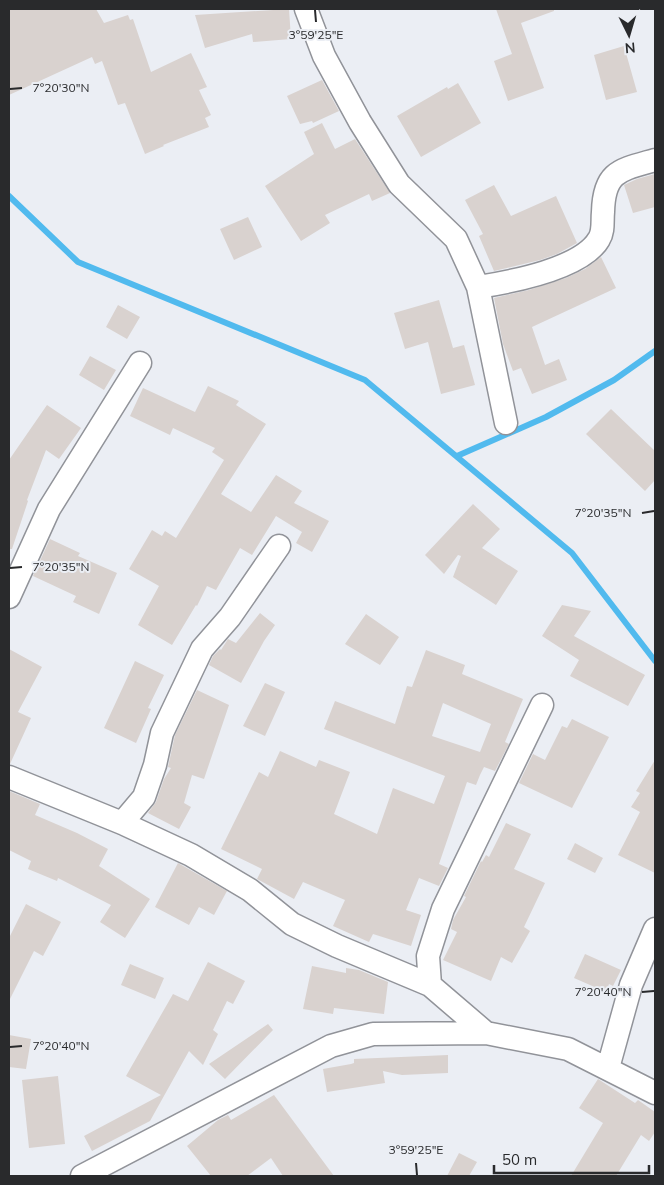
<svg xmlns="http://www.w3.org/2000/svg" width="664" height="1185" viewBox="0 0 664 1185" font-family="Mulish,sans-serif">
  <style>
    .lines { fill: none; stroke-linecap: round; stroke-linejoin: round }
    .stream { stroke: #51baee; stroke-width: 6 }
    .building { fill: #d9d2cf; fill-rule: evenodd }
    .minor-casing { stroke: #919399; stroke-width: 25 }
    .minor { stroke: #fff; stroke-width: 22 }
    .ticks { fill: none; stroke: #292a2c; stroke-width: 2 }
    .ticks-label { font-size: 12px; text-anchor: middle; fill: #292a2c; stroke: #ebeef4; stroke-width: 4; stroke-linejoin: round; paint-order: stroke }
  </style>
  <rect width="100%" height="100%" fill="#ebeef4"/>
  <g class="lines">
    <path class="stream" d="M9 196 78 262 365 380 572 553 655 661
      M457 456 546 417 614 380 655 351"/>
  </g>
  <path class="building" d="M9 9H96L104 23 128 15 130 20 133 19 151 72 191 53 207 87 199 90 211 115 205 118 209 127 163 145 164 146 145 154 125 103 118 105 102 61 95 64 92 57 9 95Z
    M289 9 291 39 253 42 252 34 205 48 195 15Z
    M496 9H554V11L521 23 544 88 508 101 494 61 512 54Z
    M624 46 637 92 606 100 594 55Z
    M322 80 339 111 313 123 312 121 300 124 287 96Z
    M458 83 481 123 421 157 397 116 447 87 448 89Z
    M322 123 335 149 355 139 390 193 372 201 369 194 325 215 330 223 301 241 265 186 314 154 304 132Z
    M655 174V207L633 213 624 185 637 179Z
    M494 185 511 216 556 196 577 243 557 254 540 260 494 271 479 236 483 234 465 200Z
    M248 217 262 247 234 260 220 229Z
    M601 257 616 288 532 327 545 365 559 359 567 380 532 394 521 368 513 371 503 344 494 298 529 290 566 278 585 269Z
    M439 300 453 348 464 345 475 385 441 394 428 342 405 349 394 313Z
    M118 305 140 317 127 339 106 327Z
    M90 356 116 370 104 390 79 375Z
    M208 386 239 401 236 405 266 424 221 494 251 512 276 475 302 491 294 503 329 521 312 552 296 543 302 532 276 516 252 555 240 548 216 590 207 586 197 606 196 605 172 645 138 625 159 586 129 569 152 530 162 536 165 531 176 538 224 460 212 452 215 448 173 428 170 435 130 416 143 388 195 412Z
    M47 405 81 428 59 459 46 450 27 500 28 501 12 549H9V460Z
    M611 409 655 451V480L645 491 586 434Z
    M473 504 500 529 482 548 518 571 496 605 453 577 461 556 458 555 444 574 425 555Z
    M50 539 80 553 78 556 117 573 99 614 73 602 76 596 33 576Z
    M562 605 591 611 574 636 645 675 628 706 570 676 579 660 542 636Z
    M260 613 275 625 264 641 241 683 209 665 213 656 220 649 221 650 228 639 236 643Z
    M366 614 399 637 380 665 345 644Z
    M9 649 42 667 18 712 31 718 10 764Z
    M426 650 465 665 462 674 523 699 505 742 509 744 495 771 484 767 480 775 476 785 467 782 439 864 448 868 439 886 419 878 406 910 421 915 411 946 373 934 369 942 333 926 345 900 303 882 294 899 257 879 262 869 221 849 259 772 268 777 280 751 316 767 319 760 350 772 334 814 377 834 393 788 434 804 445 776 324 729 335 701 395 724 407 686 412 687ZM443 703 491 724 480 752 432 736Z
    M135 661 164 675 148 708 151 709 136 743 104 728Z
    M265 683 285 692 265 736 243 726Z
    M197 690 229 705 204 779 192 775 184 803 191 807 179 829 148 813 156 802 164 779 171 768 168 767 175 735Z
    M572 719 609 737 572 808 519 783 533 754 545 760 562 726 567 728Z
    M655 760V873L618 855 640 812 631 807 640 793 636 791Z
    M9 791 40 804 35 815 77 833 108 849 99 866 150 899 125 938 100 922 111 905 58 878 57 881 28 869 31 861 9 850Z
    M506 823 531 834 514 869 545 883 524 927 530 931 512 963 501 957 491 981 443 960 457 932 451 929 453 920 466 897 464 896 481 861 482 862 486 855 489 857Z
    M575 843 603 858 595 873 567 859Z
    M178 863 227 891 214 915 199 907 189 925 155 907Z
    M26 904 61 922 43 956 34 951 9 1001V938Z
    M585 954 621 970 613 986 609 984 606 992 574 978Z
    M208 962 245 981 233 1004 227 1001 213 1030 218 1034 203 1065 189 1051 150 1121 92 1151 84 1136 161 1095 126 1076 173 994 188 1001Z
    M130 964 164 978 155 999 121 985Z
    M312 966 346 973V968L359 970 388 982 384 1014 334 1008 333 1014 303 1009Z
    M268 1024 273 1030 225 1079 209 1064Z
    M9 1035 31 1039 26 1069 9 1067Z
    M448 1055V1073L402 1075 383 1071 385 1083 327 1092 323 1069 351 1064 354 1063V1059Z
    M58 1076 65 1144 29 1148 22 1080Z
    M598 1079 635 1103 638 1100 655 1112V1132L649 1141 641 1135 616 1176H571L603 1123 579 1108Z
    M274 1095 334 1176H283L271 1158 247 1176H211L187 1146 218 1120 228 1115 231 1120Z
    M459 1153 477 1162 469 1176H447Z"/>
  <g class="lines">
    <g class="minor-casing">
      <path id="minor" d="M306 9 324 56 360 122 399 184 456 239 478 287 506 423
        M478 287C510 282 582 269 599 239 604 231 602 221 603 212 604 171 620 170 655 160
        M9 597 49 509 140 363
        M9 777 122 823 191 855 250 890 292 924 337 946 430 985 486 1033
        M122 823 144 797 155 765 162 733 202 649 230 617 279 546
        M430 985 428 956 443 909 542 705
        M608 1068 631 985 655 929
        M82 1176 331 1046 373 1034 486 1033 568 1049 655 1093"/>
    </g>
    <use href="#minor" class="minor"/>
  </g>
  <path class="ticks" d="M315 10 316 22M10 89 22 88M642 513 654 511M10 568 22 567M642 992 654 991M10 1047 22 1046M416 1163 417 1175"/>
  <g class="ticks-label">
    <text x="316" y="39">3°59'25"E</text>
    <text x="61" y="92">7°20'30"N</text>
    <text x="603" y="517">7°20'35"N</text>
    <text x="61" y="571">7°20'35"N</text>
    <text x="603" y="996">7°20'40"N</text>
    <text x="61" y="1050">7°20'40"N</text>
    <text x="416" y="1154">3°59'25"E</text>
  </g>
  <rect width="664" height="1185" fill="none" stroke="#292a2c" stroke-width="20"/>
  <g transform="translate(629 35) rotate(175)" stroke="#ebeef4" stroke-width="4" paint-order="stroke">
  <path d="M0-4L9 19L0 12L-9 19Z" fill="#292a2c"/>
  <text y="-8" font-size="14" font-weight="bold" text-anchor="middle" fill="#292a2c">N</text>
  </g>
  <path d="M494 1165v8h155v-8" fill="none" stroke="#292a2c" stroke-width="2.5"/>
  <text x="502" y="1165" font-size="15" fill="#292a2c" stroke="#ebeef4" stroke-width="4" paint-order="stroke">50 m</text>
</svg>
